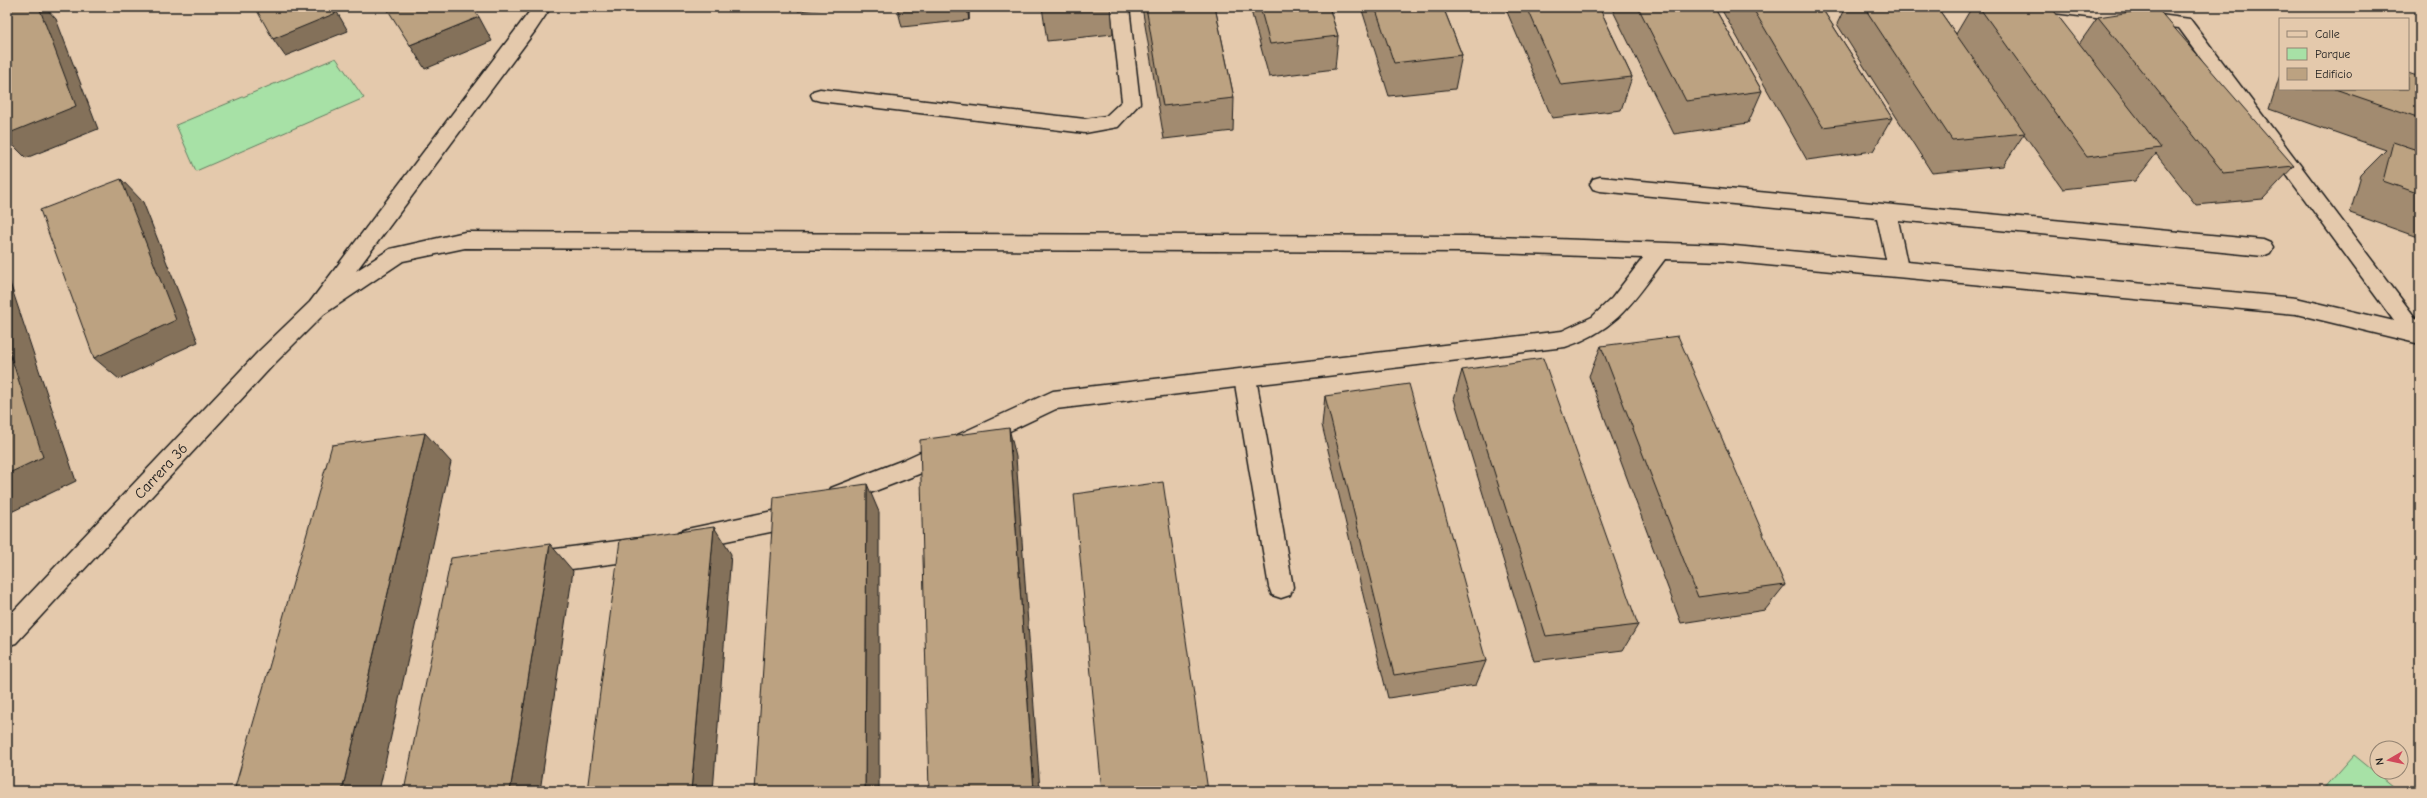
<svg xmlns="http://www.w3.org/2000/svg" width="2427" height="798" viewBox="0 0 2427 798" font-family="'Comic Neue',sans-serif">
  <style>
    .green { fill: #a7e1a6; stroke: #627e61 }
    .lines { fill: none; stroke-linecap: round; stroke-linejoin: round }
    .lane-casing { stroke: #1c1c1c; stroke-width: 3 }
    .street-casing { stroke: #1c1c1c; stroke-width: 3 }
    .lane { fill: #e4c9ac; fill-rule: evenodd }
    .street { fill: #e4c9ac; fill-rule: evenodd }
    .wall { fill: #a28b6f; stroke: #1c1c1c }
    .shaded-wall { fill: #84715a; stroke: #1c1c1c }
    .building { fill: #bca281; stroke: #1c1c1c }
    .labels { text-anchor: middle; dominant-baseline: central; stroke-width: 3.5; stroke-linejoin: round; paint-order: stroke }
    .street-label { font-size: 15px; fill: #1c1c1c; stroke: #e4c9ac }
  </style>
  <rect width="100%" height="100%" fill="#e4c9ac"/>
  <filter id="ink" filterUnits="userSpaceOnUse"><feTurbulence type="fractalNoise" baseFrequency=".025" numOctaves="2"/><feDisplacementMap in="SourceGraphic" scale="8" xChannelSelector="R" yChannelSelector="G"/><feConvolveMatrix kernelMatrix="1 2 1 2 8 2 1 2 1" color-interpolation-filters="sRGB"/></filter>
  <g filter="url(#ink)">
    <path class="green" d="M336 58 364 98 196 171 176 125Z
      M2354 755 2398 791H2322Z"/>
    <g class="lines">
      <g class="lane-casing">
        <path id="lane" d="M1111 7H1129L1140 103 1118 127 1085 133 820 101 813 99 811 95 813 91 820 89 1085 119 1106 116 1122 101Z
          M1600 177 2263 240 2270 243 2273 248 2270 253 2263 256 1898 220 1908 268 1905 274 1898 276 1891 274 1888 268 1877 218 1600 191 1593 189 1590 184 1593 179Z
          M1245 369 1253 372 1256 378 1293 587 1290 595 1281 598 1272 595 1269 587 1234 378 1237 372Z"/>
      </g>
      <g class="street-casing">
        <path id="street" d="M533 7H551L535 31 356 271 390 249 465 232 1468 236 1724 245 2296 298 2394 321 2179 28 2054 13 2048 11 2045 7H2100L2190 19 2420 324V344L2296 314 1724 261 1665 259C1634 300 1618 330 1565 347L1056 409 919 474 839 505 831 502 827 495 831 488 903 460 1053 391 1562 331 1592 317 1612 298 1643 258 1468 252 465 248 403 261 324 314 274 364 16 643 7 646V618L258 352 310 302Z
          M799 501 807 504 811 511 807 518 775 531 687 549 679 546 675 539 679 532 687 529 773 511Z
          M648 537 656 541 660 548 656 555 648 559 533 574 525 571 521 563 525 555 533 552Z"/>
      </g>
      <use href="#lane" class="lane"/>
      <use href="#street" class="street"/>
    </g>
    <path class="wall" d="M797 7H836L798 11Z
      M897 7H969V20L902 27Z
      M1042 7H1111L1113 34 1047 41Z
      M1142 7H1215L1234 98 1233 131 1164 139Z
      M1250 7H1329L1338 36 1335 69 1269 77Z
      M1361 7H1443L1462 55 1455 89 1389 96Z
      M1505 7H1599L1632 77 1621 110 1552 118Z
      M1611 7H1714L1762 91 1748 123 1674 134Z
      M1720 7H1821L1892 118 1873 151 1807 160Z
      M1845 7H1937L1956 34 1972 7H2051L2079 44 2098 17 2294 166 2263 199 2196 205 2156 154 2135 181 2063 189 2024 134 2003 166 1932 173 1837 24Z
      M2280 75V89H2408L2420 77V238L2350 213 2361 175 2386 150 2269 109Z
      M1601 346 1785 585 1765 610 1681 623 1589 376Z
      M1462 370 1638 625 1623 650 1534 661 1454 399Z
      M1325 396 1486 661 1476 685 1388 698 1322 425Z"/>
    <path class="shaded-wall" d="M39 7H45L56 19 98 129 26 158 7 139V134Z
      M332 7H334L348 31 285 56 273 39Z
      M967 7H969V20Z
      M479 17 492 41 425 69 410 45Z
      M121 179 143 202 198 342 119 379 94 358Z
      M7 274 76 481 7 514Z
      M1009 428 1016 457 1040 791H1034Z
      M425 433 451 462 379 791H342Z
      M867 484 879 512V791H865Z
      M714 527 731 554 713 791H691Z
      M550 544 573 571 540 791H510Z"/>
    <path class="building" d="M7 7H39L76 106 7 134Z
      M255 7H332L336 13 273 39Z
      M386 7H472L479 17 410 45Z
      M1146 7H1215L1234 98 1163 106Z
      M1260 7H1329L1338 36 1270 44Z
      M1375 7H1443L1462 55 1394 63Z
      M1527 7H1599L1632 77 1561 85Z
      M1638 7H1714L1762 91 1686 101Z
      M1752 7H1821L1892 118 1823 127Z
      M1864 7H1937L2025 133 1952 140Z
      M1979 7H2051L2161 148 2087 157Z
      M2157 8 2294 166 2224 173 2098 17Z
      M2408 73 2420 77V118L2335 89H2408Z
      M2393 142 2420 151V194L2383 181Z
      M121 179 176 320 94 358 40 210Z
      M1678 336 1785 585 1698 597 1601 346Z
      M7 344 43 457 7 474Z
      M1543 358 1638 625 1546 636 1462 370Z
      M1409 384 1486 661 1394 675 1325 396Z
      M1009 428 1034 791H929L920 440Z
      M425 433 342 791H234L332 445Z
      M1163 482 1208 791H1102L1074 494Z
      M867 484 865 791H755L774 497Z
      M714 527 691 791H587L620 540Z
      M550 544 510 791H404L451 558Z"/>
  </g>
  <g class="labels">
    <g class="street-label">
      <text transform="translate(161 471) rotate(-47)">Carrera 36</text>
    </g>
  </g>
  <rect width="2427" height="798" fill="none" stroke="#e4c9ac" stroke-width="24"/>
  <rect x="12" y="12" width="2403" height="774" fill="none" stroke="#1c1c1c" stroke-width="1.5" filter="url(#ink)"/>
  <rect x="2279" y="18" width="130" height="72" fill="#e4c9ac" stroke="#948472"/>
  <rect x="2287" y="31" width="20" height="6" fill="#e4c9ac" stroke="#948472"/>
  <text x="2315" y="38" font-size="12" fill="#1c1c1c">Calle</text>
  <rect x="2287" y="48" width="20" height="12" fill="#a7e1a6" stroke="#948472"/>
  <text x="2315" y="58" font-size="12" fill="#1c1c1c">Parque</text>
  <rect x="2287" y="68" width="20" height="12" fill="#bca281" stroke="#948472"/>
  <text x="2315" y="78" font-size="12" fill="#1c1c1c">Edificio</text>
  <g transform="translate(2389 760) rotate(261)"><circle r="19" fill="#e4c9ac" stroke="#948472"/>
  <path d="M0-3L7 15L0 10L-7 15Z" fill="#d1495b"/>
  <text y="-6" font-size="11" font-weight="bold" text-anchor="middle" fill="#1c1c1c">N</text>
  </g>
</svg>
